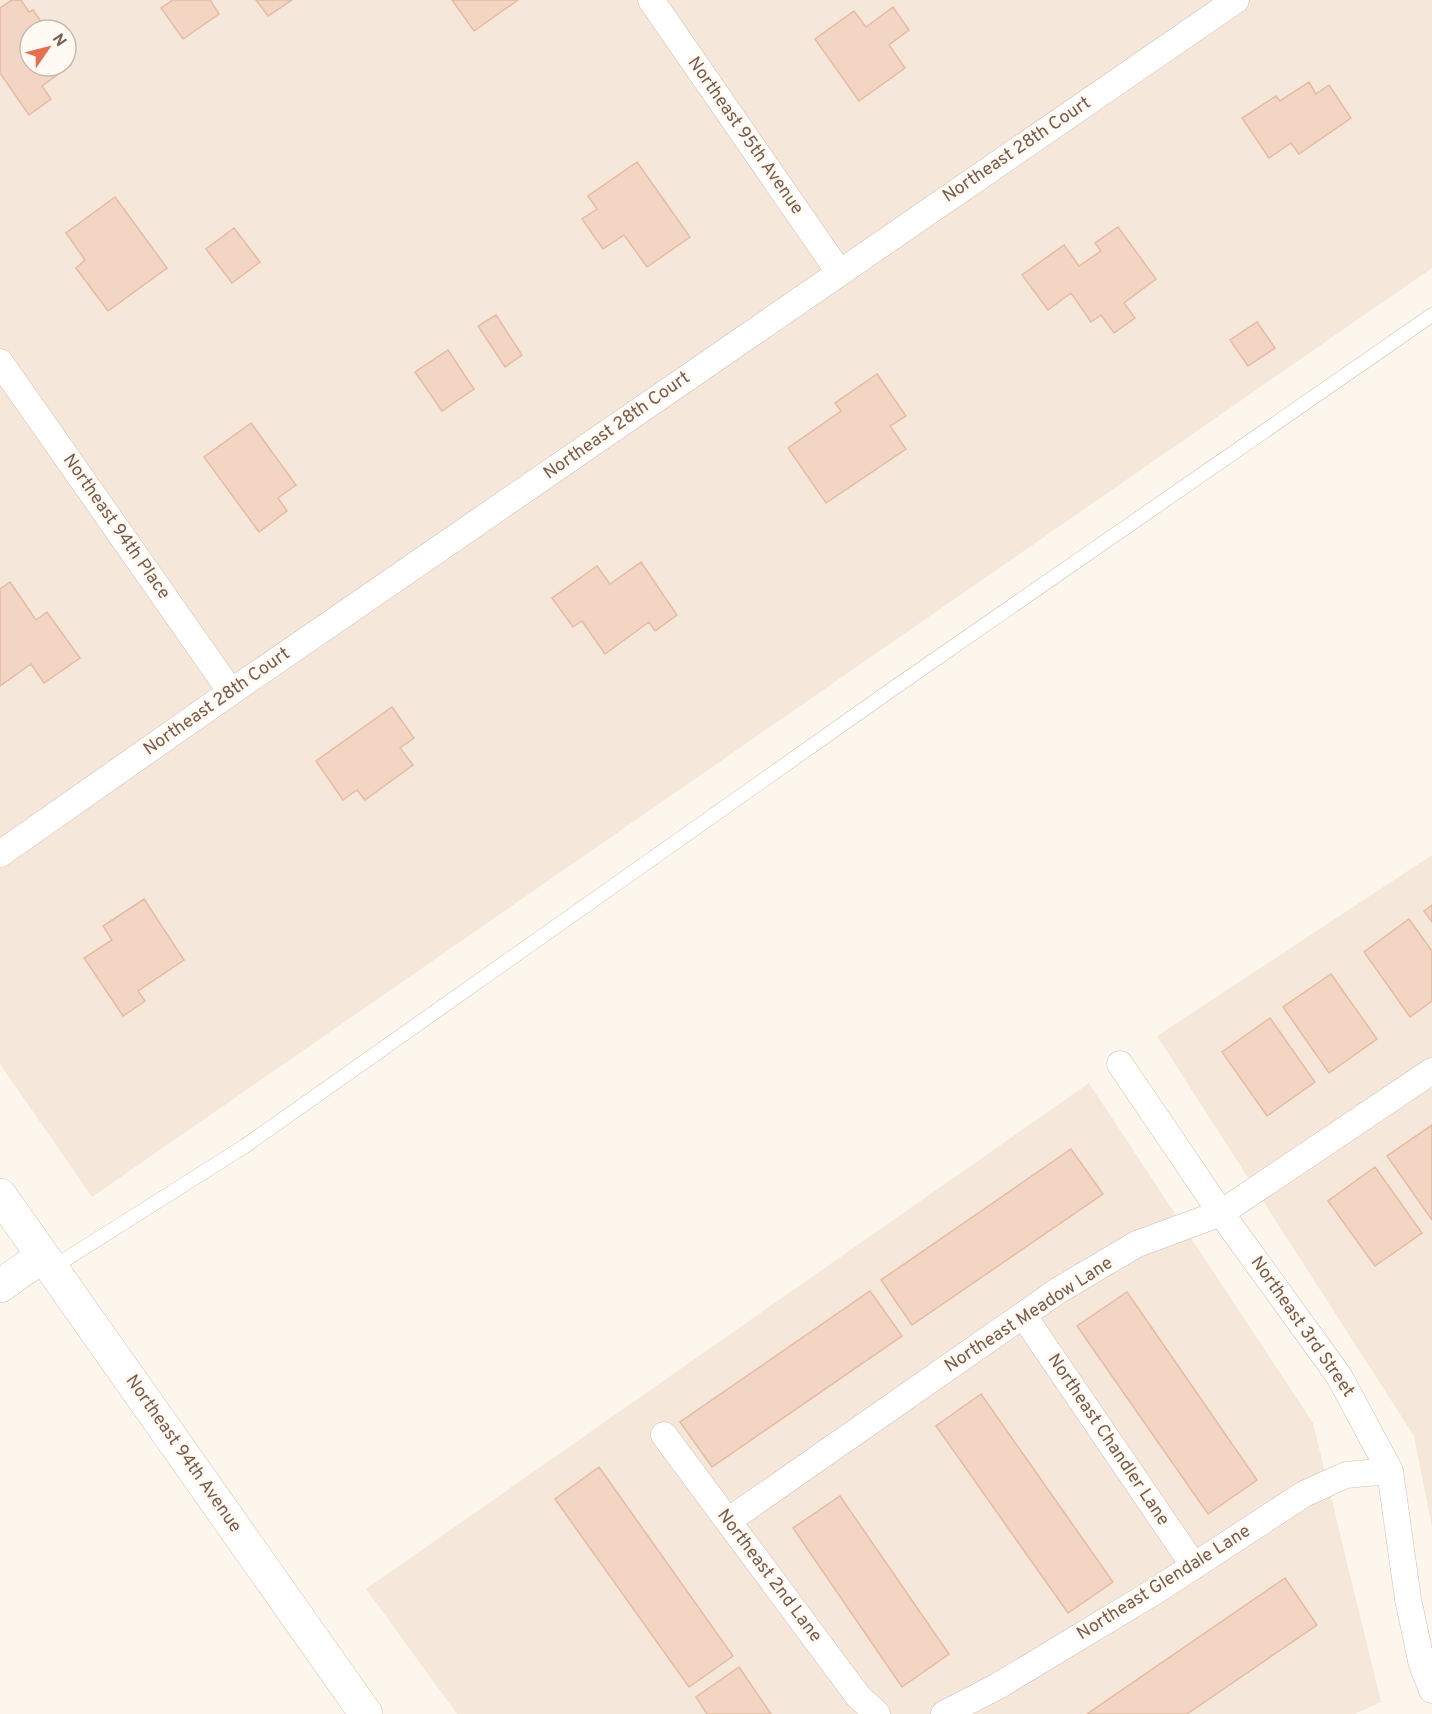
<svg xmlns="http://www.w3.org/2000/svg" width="1432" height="1714" viewBox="0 0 1432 1714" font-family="Overpass,sans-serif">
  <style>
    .residential { fill: #f5e8da; fill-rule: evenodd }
    .building { fill: #f3d5c3; stroke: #e6bba3; stroke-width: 1.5 }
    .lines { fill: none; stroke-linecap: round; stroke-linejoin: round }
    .lane-casing { stroke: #d1beb0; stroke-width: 15 }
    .street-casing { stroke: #d1beb0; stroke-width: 27 }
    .secondary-casing { stroke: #d6c0b0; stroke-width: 34 }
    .lane { stroke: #fff; stroke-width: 14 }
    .street { stroke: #fff; stroke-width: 26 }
    .secondary { stroke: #fff; stroke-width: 33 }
    .labels { text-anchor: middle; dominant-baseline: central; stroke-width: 6; stroke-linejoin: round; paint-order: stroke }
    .street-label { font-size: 18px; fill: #7a5c4d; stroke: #fffaf3 }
  </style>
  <rect width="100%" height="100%" fill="#fdf6ec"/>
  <path class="residential" d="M0 0H1432V268L92 1197 0 1064ZM30 30H66V66H30Z
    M1432 855V1528L1414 1436 1157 1036Z
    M1089 1083 1313 1423 1381 1702 1355 1714H457L366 1589Z"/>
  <path class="building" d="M12 0H21L29 12 33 10 47 30H30V66H66V58L71 65 42 86 51 99 29 115 0 73V8Z
    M173 0H210L219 14 183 39 161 8Z
    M256 0H292L268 16Z
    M452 0H518L474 31Z
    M893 7 909 30 889 45 905 68 859 101 815 39 854 11 866 27Z
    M1309 82 1316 94 1329 85 1351 118 1299 154 1291 143 1269 158 1242 118 1276 96 1280 101Z
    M637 162 690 237 647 267 624 235 603 249 582 219 597 209 588 196Z
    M115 197 167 268 108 311 76 268 85 260 66 233Z
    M1118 227 1156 279 1124 303 1135 318 1114 333 1101 315 1091 322 1071 293 1048 310 1022 275 1064 245 1079 266 1101 251 1095 243Z
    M234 228 260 262 232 283 206 249Z
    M496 315 522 355 505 367 478 326Z
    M1257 322 1275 348 1248 366 1230 340Z
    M448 350 474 389 442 411 415 372Z
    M877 374 906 416 890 426 906 449 826 503 788 448 841 411 835 403Z
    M251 423 296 485 278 498 287 511 259 532 204 457Z
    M641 562 677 615 655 631 649 622 605 654 582 621 573 627 552 598 597 566 610 584Z
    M10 582 36 620 47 612 80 658 44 683 31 664 0 686V589Z
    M392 707 414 738 400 748 413 765 365 800 357 790 343 800 316 761Z
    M144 899 184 960 138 991 145 1001 123 1016 84 958 112 940 103 926Z
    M1432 905V922L1424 911Z
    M1409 919 1432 951V1001L1410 1017 1364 952Z
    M1331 974 1377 1039 1329 1073 1283 1007Z
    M1270 1018 1315 1082 1267 1116 1222 1052Z
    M1432 1125V1220L1387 1156Z
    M1071 1149 1103 1194 912 1325 881 1280Z
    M1375 1167 1422 1233 1375 1266 1328 1201Z
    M870 1291 902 1336 712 1467 680 1422Z
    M1127 1292 1257 1480 1208 1514 1077 1326Z
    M981 1394 1113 1582 1068 1613 936 1426Z
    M599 1467 733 1656 689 1687 555 1499Z
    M840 1496 949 1654 902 1687 793 1528Z
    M1285 1578 1317 1625 1187 1714H1087Z
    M739 1667 771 1714H707L696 1697Z"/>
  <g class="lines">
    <g class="lane-casing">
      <path id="lane" d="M52 1268 245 1146 891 690 1432 315"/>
    </g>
    <g class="street-casing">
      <path id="street" d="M651 0 839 272
        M0 362 231 692
        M0 854 231 692 1236 0
        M1120 1064 1221 1213 1339 1376 1390 1471 1408 1599 1422 1665 1432 1690
        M1023 1315 1194 1566
        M664 1435 858 1696 877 1714
        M728 1521 1059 1290 1137 1244 1221 1213 1432 1071
        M944 1714 998 1686 1157 1590 1304 1494 1346 1475 1390 1471"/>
    </g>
    <g class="secondary-casing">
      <path id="secondary" d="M0 1195 366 1714
        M0 1286 41 1257"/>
    </g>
    <use href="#lane" class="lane"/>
    <use href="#street" class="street"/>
    <use href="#secondary" class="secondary"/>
  </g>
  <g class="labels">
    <g class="street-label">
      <text transform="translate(745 136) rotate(55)">Northeast 95th Avenue</text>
      <text transform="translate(1017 150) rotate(-34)">Northeast 28th Court</text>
      <text transform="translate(617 426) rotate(-35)">Northeast 28th Court</text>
      <text transform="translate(116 527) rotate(55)">Northeast 94th Place</text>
      <text transform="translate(217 702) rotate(-35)">Northeast 28th Court</text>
      <text transform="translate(1029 1315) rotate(-33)">Northeast Meadow Lane</text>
      <text transform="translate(1302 1327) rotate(55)">Northeast 3rd Street</text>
      <text transform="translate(1108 1440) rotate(56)">Northeast Chandler Lane</text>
      <text transform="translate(183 1454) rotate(55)">Northeast 94th Avenue</text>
      <text transform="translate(769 1576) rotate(53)">Northeast 2nd Lane</text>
      <text transform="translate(1164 1583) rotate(-32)">Northeast Glendale Lane</text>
    </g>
  </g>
  <g transform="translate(48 48) rotate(55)"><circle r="28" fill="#fffaf3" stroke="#cabbb1" stroke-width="1.5"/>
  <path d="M0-4.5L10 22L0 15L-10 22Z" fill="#e76f51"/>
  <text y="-9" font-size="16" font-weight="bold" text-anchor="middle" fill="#7a5c4d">N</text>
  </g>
</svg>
